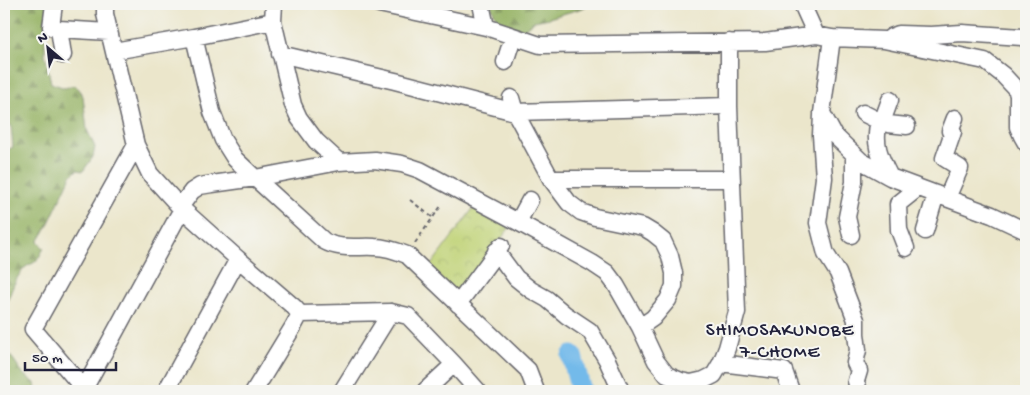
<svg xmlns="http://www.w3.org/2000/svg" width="1030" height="395" viewBox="0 0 1030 395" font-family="'Gochi Hand',sans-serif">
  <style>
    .forest { fill: url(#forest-firs); stroke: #5c6b50 }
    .park { fill: url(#park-crowns); stroke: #707a58 }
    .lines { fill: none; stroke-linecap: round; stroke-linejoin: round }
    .river { stroke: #73baea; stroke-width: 21 }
    .minor-casing { stroke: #68676d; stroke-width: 19 }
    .path { stroke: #68676d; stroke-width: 2; stroke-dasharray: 4 4; stroke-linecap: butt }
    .minor { stroke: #fff; stroke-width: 16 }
    .labels { text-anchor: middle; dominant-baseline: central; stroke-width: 4; stroke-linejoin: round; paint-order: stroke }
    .neighbourhood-label { font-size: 19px; letter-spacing: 1px; fill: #22223b; stroke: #f6f6f2 }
  </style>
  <defs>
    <pattern id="forest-firs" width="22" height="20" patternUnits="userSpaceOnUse" patternTransform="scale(1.25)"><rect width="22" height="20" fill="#97b466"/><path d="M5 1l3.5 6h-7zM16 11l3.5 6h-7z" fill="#7b9255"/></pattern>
    <pattern id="park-crowns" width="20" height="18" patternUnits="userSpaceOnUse" patternTransform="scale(1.25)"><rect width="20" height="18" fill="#bfd275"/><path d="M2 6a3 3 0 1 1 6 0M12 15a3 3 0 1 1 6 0" fill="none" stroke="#a4b466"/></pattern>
  </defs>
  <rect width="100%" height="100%" fill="#f6f6f2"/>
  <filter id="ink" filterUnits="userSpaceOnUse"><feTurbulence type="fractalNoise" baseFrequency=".02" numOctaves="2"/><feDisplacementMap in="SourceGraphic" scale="10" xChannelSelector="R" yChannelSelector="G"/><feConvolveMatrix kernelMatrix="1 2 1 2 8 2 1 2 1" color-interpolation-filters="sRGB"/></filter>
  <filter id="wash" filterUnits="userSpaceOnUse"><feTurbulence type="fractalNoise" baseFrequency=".0096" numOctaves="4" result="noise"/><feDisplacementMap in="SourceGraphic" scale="20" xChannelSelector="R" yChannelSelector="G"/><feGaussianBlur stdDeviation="1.12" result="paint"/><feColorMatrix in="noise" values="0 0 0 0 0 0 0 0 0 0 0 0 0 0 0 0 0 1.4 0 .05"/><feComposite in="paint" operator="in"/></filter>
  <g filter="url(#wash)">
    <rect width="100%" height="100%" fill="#ebe6cb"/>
    <path class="forest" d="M4 4H48V29L45 36V54L51 83 65 88 75 85 83 96 87 130 95 147 93 157 83 171 77 170 71 176 47 227 38 242 44 248C41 253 39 259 35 262 30 265 25 266 22 271 13 282 10 296 4 309V219L6 216 4 212V152L13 147 11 126 4 115Z
      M490 4H589L583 8 549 18 534 21 524 29 514 28 497 19Z
      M4 349 13 359 24 375 35 383 36 391H4Z"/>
    <path class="park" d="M475 206 511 226 460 291 454 293 428 269Z"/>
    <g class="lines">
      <path class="river" d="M572 356 581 391"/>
    </g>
  </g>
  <g filter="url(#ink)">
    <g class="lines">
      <g class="minor-casing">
        <path id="minor" d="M54 4 51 27 59 29 109 32
          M105 4V14L136 145 150 174 180 207 238 259 294 307 300 314 293 327 254 391
          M274 4 273 21 293 105 299 118 316 141 339 162
          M379 4 486 27 540 45 765 42 816 35 832 38 884 40 985 61 1003 75 1016 89 1018 95V127L1022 136 1026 143
          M481 4 486 27
          M802 4 816 35
          M59 29 63 55
          M194 37 212 112 223 140 235 159 255 178 324 241C340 250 357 246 375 247 386 247 397 251 407 255L528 370 536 391
          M891 37 899 34 931 35 962 33 1022 37 1026 39
          M832 38 822 113 834 135 861 161 890 177 992 215 1026 231
          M114 51 194 37 273 21
          M280 54 395 81 515 112 729 106
          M505 62 513 37
          M511 98 515 112 551 179 569 203 581 212 595 217 643 227 653 233 663 241 670 256 674 273V286L668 300 653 318 640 327
          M863 113 879 121 888 124 907 126
          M822 115 821 135 824 178 818 223 826 254 838 273 856 320V334L858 350 855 363 859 371 856 381 859 391
          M879 121C873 144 880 157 890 177
          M882 122 890 100
          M551 179H732
          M947 198 960 168 944 158 953 132 950 131 955 118
          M180 207 192 191 200 186 212 184 255 178 339 162 375 160 402 164 420 170 518 222 592 263 607 273 616 285 640 327 656 361 667 375 681 381 691 383 704 380 714 375 721 363 727 348 737 312 729 106V42
          M518 222 530 200
          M925 231 936 194
          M851 235 847 217 854 182V154
          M906 248 899 230 898 204 918 188
          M496 251 516 278 531 290 547 299 566 315 590 331 607 360 621 391
          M458 304 501 246
          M300 314 391 312 408 316 454 364 478 391
          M721 363 784 371 791 391
          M84 389 33 329 136 145
          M83 391 182 209
          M166 391 238 259
          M342 391 391 312
          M425 391 454 364"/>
      </g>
      <path class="path" d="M410 200 432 217
        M415 243 441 206"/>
      <use href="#minor" class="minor"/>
    </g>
  </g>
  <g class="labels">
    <g class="neighbourhood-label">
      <text x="780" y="331">SHIMOSAKUNOBE<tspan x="780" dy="22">7-CHOME</tspan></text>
    </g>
  </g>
  <rect width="1030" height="395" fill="none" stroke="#f6f6f2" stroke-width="20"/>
  <g transform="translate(48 48) rotate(332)" stroke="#f6f6f2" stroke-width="4" paint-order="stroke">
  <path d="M0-4L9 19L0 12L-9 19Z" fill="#22223b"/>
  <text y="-8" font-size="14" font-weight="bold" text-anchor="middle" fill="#22223b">N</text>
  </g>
  <path d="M25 362v8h91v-8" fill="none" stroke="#22223b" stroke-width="2.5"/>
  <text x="32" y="362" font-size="15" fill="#22223b" stroke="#f6f6f2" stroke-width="4" paint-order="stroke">50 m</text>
</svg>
